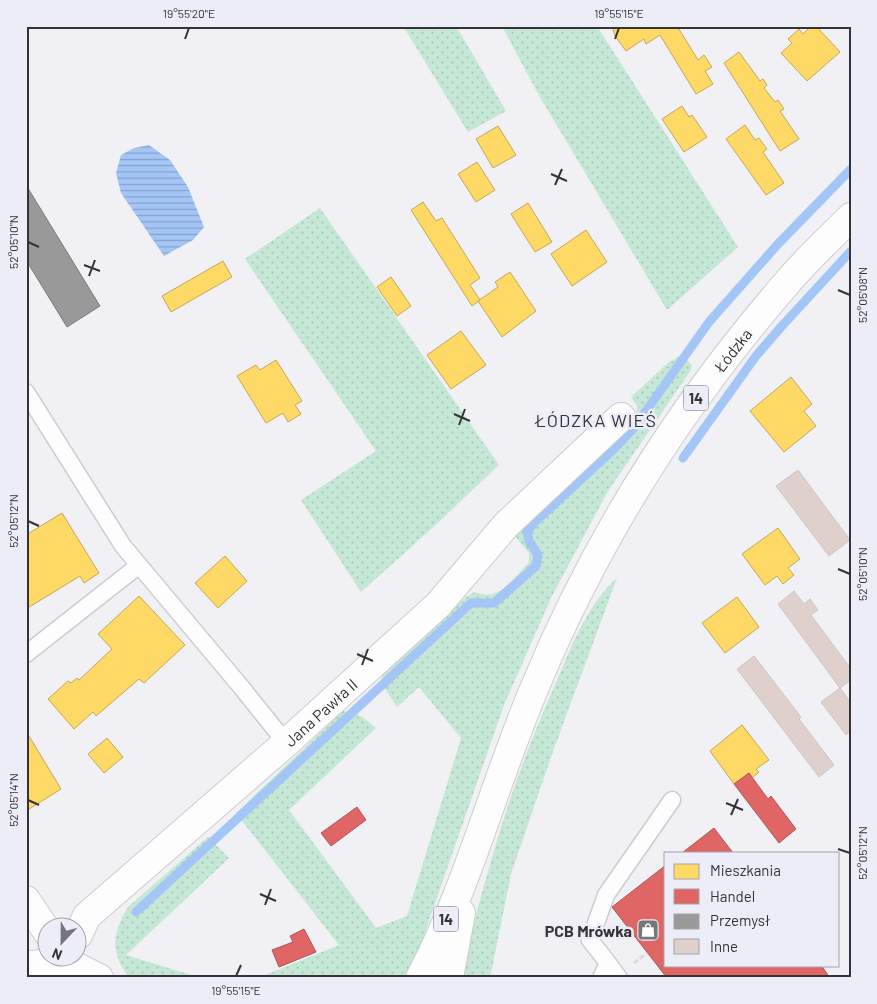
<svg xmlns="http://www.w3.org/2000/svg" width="877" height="1004" viewBox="0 0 877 1004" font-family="Barlow,sans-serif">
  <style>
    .grass { fill: url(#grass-dots) }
    .water { fill: url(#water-rules) }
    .homes { fill: #ffd966; stroke: #c2a858 }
    .shops { fill: #e06666; stroke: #ac5758 }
    .industry { fill: #999; stroke: #7b7b7c }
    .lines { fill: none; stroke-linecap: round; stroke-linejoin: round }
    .stream { stroke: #a3c6f6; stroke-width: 9 }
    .building { fill: #e0d0cc; stroke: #cac7c8 }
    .lane-casing { stroke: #ccccd0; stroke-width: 19 }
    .street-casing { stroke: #ccccd0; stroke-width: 30 }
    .secondary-casing { stroke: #ccccd0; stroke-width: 30 }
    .primary-casing { stroke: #ccccd0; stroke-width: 30 }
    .path { stroke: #dcdcde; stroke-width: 3; stroke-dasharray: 5 2.5; stroke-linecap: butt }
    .lane { stroke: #fdfdfe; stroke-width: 16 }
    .street { stroke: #fdfdfe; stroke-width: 28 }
    .secondary { stroke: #fdfdfe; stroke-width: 28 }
    .primary { stroke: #fdfdfe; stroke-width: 28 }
    .ticks { fill: none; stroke: #343438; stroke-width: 2 }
    .labels { text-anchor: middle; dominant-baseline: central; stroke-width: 5; stroke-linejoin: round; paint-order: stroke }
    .shield { fill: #ededf8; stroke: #6c6c72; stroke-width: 1 }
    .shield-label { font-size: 15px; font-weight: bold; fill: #343438 }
    .street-label { font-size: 16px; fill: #343438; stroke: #ededf8 }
    .poi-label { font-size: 16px; font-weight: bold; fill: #343438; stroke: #ededf8; text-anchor: end }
    .neighbourhood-label { font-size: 18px; letter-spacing: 1px; fill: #343438; stroke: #ededf8 }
    .neatline { fill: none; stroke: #343438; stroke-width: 2 }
    .ticks-label { font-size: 12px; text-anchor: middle; fill: #343438 }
  </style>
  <defs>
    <pattern id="grass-dots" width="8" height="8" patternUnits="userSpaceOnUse" patternTransform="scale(1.25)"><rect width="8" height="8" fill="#c5e7d5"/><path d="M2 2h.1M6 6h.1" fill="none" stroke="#aac7b8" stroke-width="1.8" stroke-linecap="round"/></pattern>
    <pattern id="water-rules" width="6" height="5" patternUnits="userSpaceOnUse" patternTransform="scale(1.25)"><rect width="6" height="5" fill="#a3c6f6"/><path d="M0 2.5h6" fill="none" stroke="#86a2c8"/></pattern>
  </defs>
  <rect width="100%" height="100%" fill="#f0f0f5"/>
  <path class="grass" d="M403 26H456L506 111 468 132Z
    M502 26H597L738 247 667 310 537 92Z
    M320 208 499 465 430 530 361 592 301 500 376 451 245 259Z
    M682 355 692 365 691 370 608 491 552 596 504 705 409 978H258L339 945 236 813 343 711C357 712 366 719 376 728L289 810 376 928 407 916 461 738 419 687 397 707 382 684V675L466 597 474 592C481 594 488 596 495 593 505 590 521 571 529 562V553L513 534 633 419 638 407 631 397 669 362Z
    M617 578 552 754 511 874 490 978H460C478 907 496 835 522 766 532 739 543 712 555 685 571 648 586 606 617 578Z
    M208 837 229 858 126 955 201 978H129C110 952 112 934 128 907Z"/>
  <path class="water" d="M149 145 170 160 188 187 204 227 193 240 164 256 121 193 116 173 121 155 134 148Z"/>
  <path class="homes" d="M612 26H677L698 60 704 55 712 67 705 71 713 84 696 94 660 35 646 44 644 39 626 51 615 36Z
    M811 26H816L840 52 807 81 781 53 792 43 788 39 799 29 803 34Z
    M739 52 760 81 763 79 767 85 764 88 775 102 778 100 784 109 780 111 799 139 780 151 724 63Z
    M682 106 689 117 692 115 707 137 684 152 662 119Z
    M745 125 755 140 759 138 767 149 763 152 784 183 766 195 726 139Z
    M498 126 516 155 493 168 476 139Z
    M477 162 495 190 476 202 458 174Z
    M423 202 436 221 442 218 480 278 470 285 480 300 472 306 411 210Z
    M528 203 552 242 535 252 511 214Z
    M586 230 607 262 572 286 551 254Z
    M223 261 232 277 171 312 162 296Z
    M510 272 536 311 502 337 478 301 498 287 495 282Z
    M391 277 411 306 397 316 377 287Z
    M461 331 486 365 451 389 427 355Z
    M276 360 302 401 295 405 301 414 288 422 283 413 266 423 237 376 256 365 260 370Z
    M791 377 812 404 804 411 816 426 784 452 750 411Z
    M62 513 99 573 84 583 80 576 26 609V535Z
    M778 528 800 559 788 568 794 575 783 584 777 576 765 585 742 554Z
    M225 556 247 581 218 608 195 583Z
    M139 596 185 645 144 683 139 679 96 716 93 712 74 729 48 699 68 681 71 683 77 678 79 680 112 649 98 634Z
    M737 597 759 627 725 653 702 623Z
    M742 725 769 760 756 769 759 772 752 778 749 773 734 784 710 751Z
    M26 731 61 789 26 811Z
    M107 738 123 757 104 773 88 754Z"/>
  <path class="shops" d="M749 773 768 799 771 796 796 829 779 843 734 784Z
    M357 807 366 820 331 846 321 833Z
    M714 828 733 853H682Z
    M666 865V965H821L830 978H667L612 907Z
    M304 929 316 952 279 967 272 950 293 942 290 936Z"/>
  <path class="industry" d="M26 185 100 306 67 327 26 260Z"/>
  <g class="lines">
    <path class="stream" d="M683 458 756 356 781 327 851 251
      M136 912 471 603H494L536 566 538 555 529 541 527 531 536 521 615 448 634 428 709 322 778 244 851 169"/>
  </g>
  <path class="building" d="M798 470 850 540 829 556 776 486Z
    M794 591 804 604 810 599 818 610 811 615 851 669V680L840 688 851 703V731L846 735 821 702 840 688 778 604Z
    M754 656 801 717 799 719 834 765 819 777 737 669Z"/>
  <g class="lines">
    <g class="lane-casing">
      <path id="lane" d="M26 392 123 546 242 688 286 743
        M26 654 138 566
        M608 963 590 940 606 895 672 800
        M601 978 608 963 619 978"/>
    </g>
    <g class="street-casing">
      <g id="street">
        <path d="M26 900 48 933"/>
        <path id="s1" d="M78 935 87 916 286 743 438 605 506 525 621 417"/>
      </g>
    </g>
    <g class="secondary-casing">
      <path id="secondary" d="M26 970 32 965 65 961 99 978"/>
    </g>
    <g class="primary-casing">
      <g id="primary">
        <path id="s2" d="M420 978C468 886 494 784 534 689 595 541 681 405 786 284 806 260 829 239 851 217"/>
        <path d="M449 978 461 913"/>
      </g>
    </g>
    <path class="path" d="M634 963 647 953"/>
    <use href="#lane" class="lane"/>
    <use href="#street" class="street"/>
    <use href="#secondary" class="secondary"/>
    <use href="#primary" class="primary"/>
  </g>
  <path class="ticks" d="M185 39 189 28M615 39 619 28M551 174 567 181M555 185 562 169M28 242 39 247M84 265 100 271M89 276 95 260M838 290 850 295M454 414 470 421M459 425 465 409M28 521 39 526M838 569 850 574M357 654 373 661M362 665 368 649M28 800 39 805M726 803 743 810M731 815 738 799M838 849 850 853M260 894 276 901M265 905 271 889M236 976 241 965"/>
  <defs>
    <g id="shop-square" transform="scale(1.125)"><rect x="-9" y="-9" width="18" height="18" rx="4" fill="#76767a" stroke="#ededf8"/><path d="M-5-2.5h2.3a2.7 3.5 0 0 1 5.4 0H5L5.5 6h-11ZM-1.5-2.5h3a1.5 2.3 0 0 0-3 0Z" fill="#fff"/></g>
  </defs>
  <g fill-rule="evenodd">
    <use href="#shop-square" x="648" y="930"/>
  </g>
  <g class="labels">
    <g class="shield">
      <rect x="683.5" y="385.5" width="25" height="25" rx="4"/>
      <rect x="433.5" y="906.5" width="25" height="25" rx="4"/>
    </g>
    <g class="shield-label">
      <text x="696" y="398">14</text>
      <text x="446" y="919">14</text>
    </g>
    <g class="street-label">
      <text stroke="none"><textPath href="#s2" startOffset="705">Łódzka</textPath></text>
      <text stroke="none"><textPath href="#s1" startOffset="331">Jana Pawła II</textPath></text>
    </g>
    <g class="poi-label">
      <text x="632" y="930">PCB Mrówka</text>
    </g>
    <g class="neighbourhood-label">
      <text x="596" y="420">ŁÓDZKA WIEŚ</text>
    </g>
  </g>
  <rect width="877" height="1004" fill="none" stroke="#ededf8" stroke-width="55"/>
  <rect x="664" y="852" width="175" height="115" fill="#ededf8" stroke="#a3a3ab"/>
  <rect x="674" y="864" width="25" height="15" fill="#ffd966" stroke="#a3a3ab"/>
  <text x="710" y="876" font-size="15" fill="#343438">Mieszkania</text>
  <rect x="674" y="889" width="25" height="15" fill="#e06666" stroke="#a3a3ab"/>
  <text x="710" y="902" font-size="15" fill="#343438">Handel</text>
  <rect x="674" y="914" width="25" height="15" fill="#999999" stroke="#a3a3ab"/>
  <text x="710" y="926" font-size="15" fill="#343438">Przemysł</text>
  <rect x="674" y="939" width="25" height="15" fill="#e0d0cc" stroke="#a3a3ab"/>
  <text x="710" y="952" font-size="15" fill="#343438">Inne</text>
  <g transform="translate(62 942) rotate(202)"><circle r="24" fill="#ededf8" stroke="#a3a3ab"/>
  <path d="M0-4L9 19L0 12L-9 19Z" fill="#76767a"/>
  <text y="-8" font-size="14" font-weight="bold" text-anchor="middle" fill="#343438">N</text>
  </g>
  <rect x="28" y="28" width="822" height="948" class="neatline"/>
  <g class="ticks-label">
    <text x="189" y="18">19°55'20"E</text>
    <text x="619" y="18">19°55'15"E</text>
    <text transform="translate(14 242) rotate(-90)" y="4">52°05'10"N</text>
    <text transform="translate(863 295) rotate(-90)" y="4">52°05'08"N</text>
    <text transform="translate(14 521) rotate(-90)" y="4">52°05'12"N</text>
    <text transform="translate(863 574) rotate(-90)" y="4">52°05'10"N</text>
    <text transform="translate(14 800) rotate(-90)" y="4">52°05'14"N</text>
    <text transform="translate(863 853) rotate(-90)" y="4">52°05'12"N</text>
    <text x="236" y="995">19°55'15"E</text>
  </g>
</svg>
